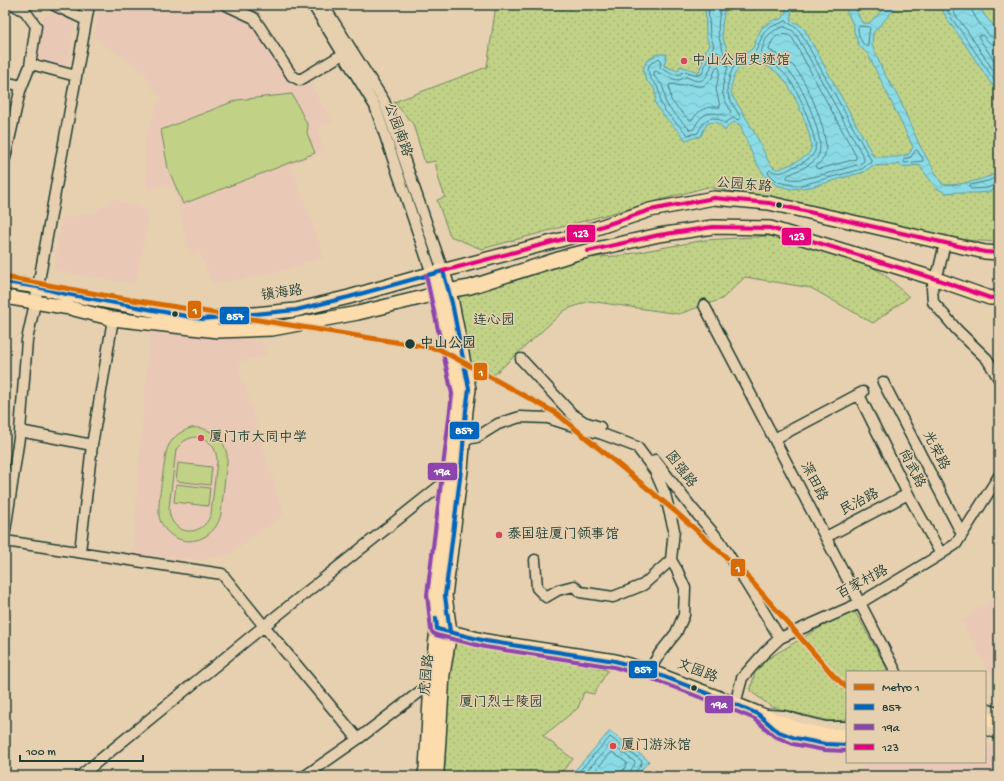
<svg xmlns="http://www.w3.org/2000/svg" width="1004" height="781" viewBox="0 0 1004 781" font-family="'Gochi Hand','LXGW WenKai TC',sans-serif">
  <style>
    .built { fill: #e9c8b6 }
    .park { fill: url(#park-dots); stroke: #70885e }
    .pitch { fill: #c1d287; stroke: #70885e; fill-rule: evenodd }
    .water { fill: url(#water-waves); stroke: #609c9f; fill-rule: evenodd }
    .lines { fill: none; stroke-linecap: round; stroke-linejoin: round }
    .shore { stroke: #4a7c7c; stroke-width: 1 }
    .minor-casing { stroke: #1f3d34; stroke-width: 13 }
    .major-casing { stroke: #1f3d34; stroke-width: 16 }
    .minor { stroke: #e6d0af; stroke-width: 10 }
    .major { stroke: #fcdcac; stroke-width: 13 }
    .bus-1-casing { stroke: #e6d0af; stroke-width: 7 }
    .bus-2-casing { stroke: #e6d0af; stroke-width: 7 }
    .bus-3-casing { stroke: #e6d0af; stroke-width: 7 }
    .bus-1 { stroke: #0065bd; stroke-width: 4 }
    .bus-2 { stroke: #8e44ad; stroke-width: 4 }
    .bus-3 { stroke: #e5007d; stroke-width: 4 }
    .metro-1-casing { stroke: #e6d0af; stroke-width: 8 }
    .metro-1 { stroke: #d86b05; stroke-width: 5 }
    .poi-dot { fill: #d1495b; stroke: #e6d0af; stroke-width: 1.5 }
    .bus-dot { fill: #1f3d34; stroke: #e6d0af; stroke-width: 1.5 }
    .labels { text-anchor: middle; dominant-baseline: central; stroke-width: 3; stroke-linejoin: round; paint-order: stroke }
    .poi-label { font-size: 14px; fill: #1f3d34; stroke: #e6d0af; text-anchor: start }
    .street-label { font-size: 14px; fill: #1f3d34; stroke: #e6d0af }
    .park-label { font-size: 14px; fill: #274438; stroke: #e6d0af }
    .stop-label { font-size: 14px; font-weight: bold; fill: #1f3d34; stroke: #e6d0af; text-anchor: start }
    .line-badge { stroke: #e6d0af; stroke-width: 1.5 }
    .badge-label { font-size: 11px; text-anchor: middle; font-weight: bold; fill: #fff }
  </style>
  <defs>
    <pattern id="park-dots" width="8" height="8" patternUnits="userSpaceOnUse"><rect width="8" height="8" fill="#c1d287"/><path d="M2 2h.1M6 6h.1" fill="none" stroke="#a5b575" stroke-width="1.8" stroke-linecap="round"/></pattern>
    <pattern id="water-waves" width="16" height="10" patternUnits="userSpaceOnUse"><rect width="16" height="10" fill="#8bdbe7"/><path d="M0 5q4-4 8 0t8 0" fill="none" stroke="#78bdc7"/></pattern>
  </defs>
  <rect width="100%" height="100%" fill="#e6d0af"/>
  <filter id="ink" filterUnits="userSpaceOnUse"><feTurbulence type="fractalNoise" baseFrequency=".025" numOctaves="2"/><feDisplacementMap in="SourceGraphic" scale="8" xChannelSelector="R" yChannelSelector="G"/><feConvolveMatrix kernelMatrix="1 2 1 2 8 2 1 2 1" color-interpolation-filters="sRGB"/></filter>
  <g filter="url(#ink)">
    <path class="built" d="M100 5H217L262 30 294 71 309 83 333 123 318 126 324 152 291 165 324 257 284 270 237 280 212 283 200 252 190 254 173 184 147 190 144 139 158 103 162 97 150 86 146 73 94 38Z
      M55 11 75 21 67 66 35 60 43 18Z
      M113 199 146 209 148 218 136 280V284L90 277 54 270 62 218 95 213Z
      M150 332 261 341 266 356 237 362 284 515 230 553 206 560 132 554Z
      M999 596V688L961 620Z
      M985 746 999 749V776H868L869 775 861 762H985Z"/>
    <path class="park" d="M496 5H999V242L965 240 776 199 707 187 482 249 474 246 450 236 437 200 445 197 439 180 435 161 425 163 413 124 394 102 487 67Z
      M770 236 844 251 884 274 909 297 873 323 811 288 745 277 722 299 679 314 589 301 565 310 495 374 465 377 451 307 473 285 577 258 617 256 705 240Z
      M853 608 889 672H847V720L830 721 772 707 750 691 757 665Z
      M448 637 608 670 594 694 584 692 578 708 543 736 573 759 558 776H442L445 764Z"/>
    <path class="pitch" d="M292 94 308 126 307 133 315 153 183 204 168 168 161 130 237 100Z
      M191 428C208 426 224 437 227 455 228 462 226 469 225 477 224 489 222 502 221 514 214 546 172 551 160 520 156 507 164 469 166 453 169 440 178 432 191 428ZM196 437C209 438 217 448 217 461L211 514C202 540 169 535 169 508L176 450C181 442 187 438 196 437Z
      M178 463 212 467 210 485 176 481Z
      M176 484 210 488 208 506 174 502Z"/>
    <path class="water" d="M705 5H725L722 26V36L730 57 743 56 753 48 758 35 763 26 774 20 782 19 786 13V5H793L791 16V21L799 24 805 30 874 157H897L909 154 913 147 868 54 859 46 854 32V27L844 5H854L862 23H869L888 5H898L873 33 872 45 883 71 900 100 906 115 920 146 942 184C951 187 978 181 987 177 991 176 995 173 999 172V187L989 192 976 193H963L958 192 946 193 936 188 919 165 901 167 899 164 896 165 872 166 864 172 811 187 791 189 776 185 766 177 756 163 744 135 741 126 738 124 734 122 728 126 725 131C720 124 718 121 708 123L704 129 701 136 685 140 683 136 662 114 655 103 656 95 654 88 646 80 643 70 646 62 657 54H667L664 66 678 71 680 66 699 72 706 50 710 46 706 36ZM761 63C770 68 779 72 785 81 793 90 816 141 810 151 807 158 791 164 784 167 780 169 776 170 773 167 767 162 765 153 761 146 759 141 757 137 754 132 750 124 745 116 740 108 738 104 734 100 732 95 730 90 731 86 733 80 736 65 747 64 761 63Z
      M940 5H978L986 17 999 32V94L992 85 960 37 948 21Z
      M610 731 649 761 636 776H570Z"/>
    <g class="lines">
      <path class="shore" d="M708 5 710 35 714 46 710 52 702 74 698 75 684 71C683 72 681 74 678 75 674 75 662 70 660 67L661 60 659 58 649 65 648 70 650 78 657 86 660 95V102L665 111 688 135 698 133C704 119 711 113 725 123L733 118 739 120 741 118 729 98 727 88 730 75 733 68 739 63 737 61H729L727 59C716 36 717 29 721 5
        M945 5 952 19 963 34 999 87
        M950 5 956 16 968 32 999 79
        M970 5C971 13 985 33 993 38 995 39 996 39 999 39
        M786 21C791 25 797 27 801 33L871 160V162L862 169 802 185H791L778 182 768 173V172L770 170C780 175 784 172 793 167 800 164 812 159 815 151 817 143 812 132 810 124 801 99 791 69 763 60 759 58 754 60 750 60L749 58C751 55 755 53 757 49 759 45 760 40 762 36 768 25 776 26 786 21Z
        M860 26 869 27 870 28 869 33 868 45 867 47C861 44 858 34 858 28Z
        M785 27 793 31 797 36 864 158V161L860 164C845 168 799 184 787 178V176C797 170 812 166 818 156 827 142 803 88 793 76 784 64 773 61 761 53 765 38 769 30 785 27Z
        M784 34 790 36 793 39 856 156V159L819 169 816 168V166C820 163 824 159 825 154 830 136 809 87 798 72 795 68 790 62 785 59 780 56 774 53 769 50 771 41 774 35 784 34Z
        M999 45C991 45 987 41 982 35L979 36V38L999 68
        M717 52 719 53 723 62 728 67C725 77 720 87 724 98 726 103 730 108 731 113L726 116C710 110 701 113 694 129L690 130 669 108 665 101V94L662 85 654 76V72L656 71C661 75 674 80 679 80 682 79 684 78 686 77 690 78 694 81 698 81 709 81 712 63 714 55Z
        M718 67 720 70 716 89 720 107C714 108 720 107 714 107 703 107 698 112 692 120H689L674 104 671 100 669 85 671 84 680 86 687 84 696 86H703L711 80 716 68Z
        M917 150 923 159V161L905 163 904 162V159L911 157 915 151Z
        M999 176 988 181 970 185 969 187 971 189 988 188 996 184H999
        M575 776 610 737 642 761C642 767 634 770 634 776
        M582 776 611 744 635 762C635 767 629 769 629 776
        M590 776 612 752 627 763 623 771V776"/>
      <g class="minor-casing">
        <path id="minor" d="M54 5 86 20
          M89 5 35 303 27 340 20 431 92 445 113 319
          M226 5 254 18 292 76 300 80 343 54
          M313 5 375 106 432 274
          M323 5 384 101 443 271
          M31 64 76 76
          M5 82 22 86
          M5 158 20 91 30 66 36 26 25 11 14 5
          M945 243 939 269 932 288 933 302 957 330 987 359 999 379
          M704 305 896 672
          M521 359 572 414 584 422 600 427
          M883 382 962 534
          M859 395 908 494 941 554
          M774 439 863 392
          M463 440 477 437 498 424 520 417 548 418 570 425 602 434 637 447 655 471 665 494 674 530 671 560 677 570 685 588 684 615 676 633 660 653 649 671
          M655 460 691 507 720 541 780 638
          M5 531 20 431
          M826 537 908 494
          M5 541 222 574 264 626 80 776
          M80 552 92 445
          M535 560 537 588 546 597 558 590 574 586 580 592 613 597 643 585 671 560
          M434 681 358 739 264 626 451 477
          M735 704 742 678 764 653 780 638 860 603 933 559 956 544 999 476
          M985 709 999 713
          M769 715 784 716 801 721 826 727H847
          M763 718 777 731 795 738 825 744 847 745
          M985 729 999 734
          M305 776 358 739"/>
      </g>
      <g class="major-casing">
        <path id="major" d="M5 282 38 287 61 293 202 319 296 310 349 297 419 277 564 239 650 210 714 198 769 203 985 252 999 253
          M5 297 70 308 113 319 218 331 272 329 358 313 424 297 436 293 470 287 574 254 659 235 713 227 770 228 936 279 990 298 999 297
          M443 630 486 641 615 661 649 671 735 704 797 729 825 735 847 736
          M985 719 999 723
          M424 776 426 769 431 683 437 629 433 596 448 480 458 394 440 308 432 274
          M435 776 437 771 443 674 450 632 445 596 461 470 466 410 469 389 452 303 443 271"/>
      </g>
      <use href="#minor" class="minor"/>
      <use href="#major" class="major"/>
      <g class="bus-1-casing">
        <path id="bus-1" d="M5 282 38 287 61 293 202 319 296 310 349 297 443 271 452 303 469 389 466 410 461 470 445 596 450 632
          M436 618 437 629 486 641 615 661 649 671 735 704 758 714 777 731 795 738 825 744 847 745"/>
      </g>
      <g class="bus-2-casing">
        <path id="bus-2" d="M426 275 452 394 427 595 431 630 433 633 436 635 485 647 614 667 647 677 733 710 755 719 774 736 793 744 824 750 847 751"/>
      </g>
      <g class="bus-3-casing">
        <path id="bus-3" d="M588 251 659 235 713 227 770 228 936 279 990 298 999 297
          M443 271 564 239 650 210 714 198 769 203 985 252 999 253"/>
      </g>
      <use href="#bus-1" class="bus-1"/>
      <use href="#bus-2" class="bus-2"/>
      <use href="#bus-3" class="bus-3"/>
      <g class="metro-1-casing">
        <path id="metro-1" d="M5 277 108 296 439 349 556 413 676 512 746 575 833 675 847 688"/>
      </g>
      <use href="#metro-1" class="metro-1"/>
    </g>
  </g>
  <g class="poi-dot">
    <circle cx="684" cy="61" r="4"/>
    <circle cx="201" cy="438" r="4"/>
    <circle cx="499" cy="535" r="4"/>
    <circle cx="613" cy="746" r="4"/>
  </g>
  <g class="bus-dot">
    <circle cx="779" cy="205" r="3.5"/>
    <circle cx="175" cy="314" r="3.5"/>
    <circle cx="410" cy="344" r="5.5"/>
    <circle cx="694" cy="688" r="3.5"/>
  </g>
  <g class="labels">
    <g class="poi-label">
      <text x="692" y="61">中山公园史迹馆</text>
      <text x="209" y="438">厦门市大同中学</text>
      <text x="507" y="535">泰国驻厦门领事馆</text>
      <text x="621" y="746">厦门游泳馆</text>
    </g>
    <g class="street-label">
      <text transform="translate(397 130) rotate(70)">公园南路</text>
      <text transform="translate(744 186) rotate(5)">公园东路</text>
      <text transform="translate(282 294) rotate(-8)">镇海路</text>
      <text transform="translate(935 451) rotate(63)">光荣路</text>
      <text transform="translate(911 469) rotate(63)">尚武路</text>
      <text transform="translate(680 470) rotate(53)">图强路</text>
      <text transform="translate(813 482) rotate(62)">深田路</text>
      <text transform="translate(860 503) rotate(-28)">民治路</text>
      <text transform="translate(863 583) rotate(-28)">百家村路</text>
      <text transform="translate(697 672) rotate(21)">文园路</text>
      <text transform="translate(428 675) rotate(-84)">虎园路</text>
    </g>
    <g class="park-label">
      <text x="494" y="321">连心园</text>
      <text x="501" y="703">厦门烈士陵园</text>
    </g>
    <g class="stop-label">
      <text x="420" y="344">中山公园</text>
    </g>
  </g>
  <g class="line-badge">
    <rect x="566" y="224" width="30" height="19" rx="4" fill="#e5007d"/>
    <rect x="781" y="227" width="31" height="19" rx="4" fill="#e5007d"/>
    <rect x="187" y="300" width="15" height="19" rx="4" fill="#d86b05"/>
    <rect x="219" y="306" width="31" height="19" rx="4" fill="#0065bd"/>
    <rect x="473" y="362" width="15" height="19" rx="4" fill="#d86b05"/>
    <rect x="449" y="421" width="31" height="19" rx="4" fill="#0065bd"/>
    <rect x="427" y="462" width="31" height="19" rx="4" fill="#8e44ad"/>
    <rect x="730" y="558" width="16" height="19" rx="4" fill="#d86b05"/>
    <rect x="628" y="660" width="30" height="19" rx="4" fill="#0065bd"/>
    <rect x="704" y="695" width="30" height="19" rx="4" fill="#8e44ad"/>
  </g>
  <g class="badge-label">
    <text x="581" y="237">123</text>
    <text x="797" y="240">123</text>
    <text x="195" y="314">1</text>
    <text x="235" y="320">857</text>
    <text x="481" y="376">1</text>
    <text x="464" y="434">857</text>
    <text x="442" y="475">19a</text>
    <text x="738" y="572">1</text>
    <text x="643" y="673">857</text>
    <text x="719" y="708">19a</text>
  </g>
  <rect width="1004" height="781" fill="none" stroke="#e6d0af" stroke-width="20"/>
  <rect x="10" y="10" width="984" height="761" fill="none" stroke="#1f3d34" stroke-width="1.5" filter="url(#ink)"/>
  <rect x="846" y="671" width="140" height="92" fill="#e6d0af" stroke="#96957e"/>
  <rect x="854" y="684" width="20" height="6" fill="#d86b05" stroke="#96957e"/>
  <text x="882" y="691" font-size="12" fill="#1f3d34">Metro 1</text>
  <rect x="854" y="704" width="20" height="6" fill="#0065bd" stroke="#96957e"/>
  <text x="882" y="711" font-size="12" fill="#1f3d34">857</text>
  <rect x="854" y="724" width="20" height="6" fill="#8e44ad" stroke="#96957e"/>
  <text x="882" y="731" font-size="12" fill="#1f3d34">19a</text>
  <rect x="854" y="744" width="20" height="6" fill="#e5007d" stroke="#96957e"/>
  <text x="882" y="751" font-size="12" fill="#1f3d34">123</text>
  <path d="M20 755v6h123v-6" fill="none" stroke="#1f3d34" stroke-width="2"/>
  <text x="26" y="755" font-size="12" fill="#1f3d34" stroke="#e6d0af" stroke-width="3" paint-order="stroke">100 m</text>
</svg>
